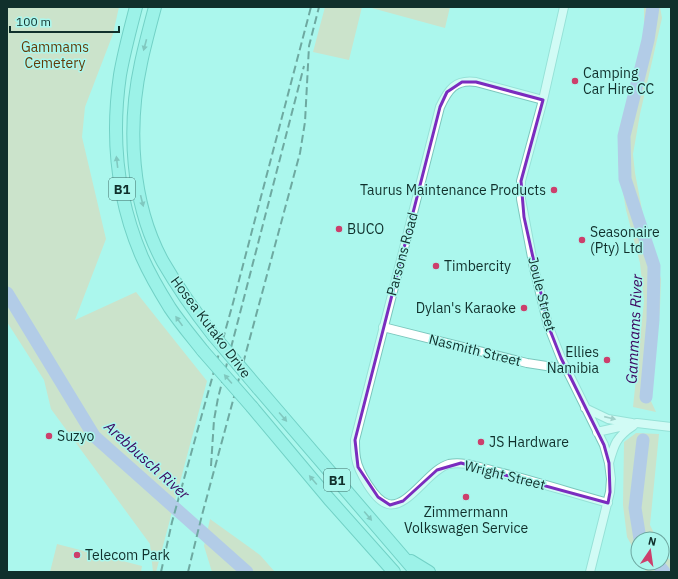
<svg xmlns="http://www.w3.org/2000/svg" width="678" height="579" viewBox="0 0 678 579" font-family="'IBM Plex Sans',sans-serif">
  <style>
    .green { fill: #f2c9a3 }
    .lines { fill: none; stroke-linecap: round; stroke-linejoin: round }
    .river { stroke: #ba98e1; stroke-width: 13 }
    .minor-casing { stroke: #7bc7bd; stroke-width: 10 }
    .primary-casing { stroke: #2da297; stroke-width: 14 }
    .minor { stroke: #fff; stroke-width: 8 }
    .primary { stroke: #8aece3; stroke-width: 12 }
    .rail { stroke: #244a45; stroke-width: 2; stroke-dasharray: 8 4; stroke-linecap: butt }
    .primary-bridge-casing { stroke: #2da297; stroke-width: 14; stroke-linecap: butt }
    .primary-bridge { stroke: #8aece3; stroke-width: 12 }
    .oneway { fill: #4d8e88 }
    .oneway2 { fill: #93a2a0 }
    .marked { fill: none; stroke: #7b2cbf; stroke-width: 3; stroke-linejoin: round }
    .poi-dot { fill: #cc3f6c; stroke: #abf7ed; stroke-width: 1.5 }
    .labels { text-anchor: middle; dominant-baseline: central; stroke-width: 3; stroke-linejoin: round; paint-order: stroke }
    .shield { fill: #abf7ed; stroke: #3e6c66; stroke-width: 1 }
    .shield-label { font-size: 13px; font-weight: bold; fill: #10302c }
    .park-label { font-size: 14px; fill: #643b08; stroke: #abf7ed }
    .poi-label { font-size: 14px; fill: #10302c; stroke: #abf7ed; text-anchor: start }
    .street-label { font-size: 14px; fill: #10302c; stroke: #abf7ed }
    .water-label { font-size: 15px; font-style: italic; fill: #3b065f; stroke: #abf7ed }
  </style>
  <rect width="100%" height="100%" fill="#abf7ed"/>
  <path class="green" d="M7 7H119L113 34 85 107 82 137 106 239 75 320 136 292 207 381 156 572H153L150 544 51 409 44 380 7 322Z
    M325 7H362L349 60 313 52Z
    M368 7H450L445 28Z
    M644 7H660L662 18 640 114 633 154 635 173 644 220 661 279 660 308 650 399 656 412 633 407 644 301 640 263 626 210 618 162 619 130 639 58 644 31Z
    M636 433 659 434 650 525 657 539H638V557L627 537 623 505 624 442Z
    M210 519 260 555 275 572H212L204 546Z
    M57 544 142 566 141 572H50Z
    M662 549 665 555 671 561V572H646L641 563H662Z"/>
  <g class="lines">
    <path class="river" d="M7 293 94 436 247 572
      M646 397 653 320 654 266 625 179 624 136 648 40 653 7
      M640 539 635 508 643 440
      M657 563 664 572"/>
    <g class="minor-casing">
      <path id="minor" d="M564 7 543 100 521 181V199L534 268 548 325 561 358 604 445 609 463 611 479 610 492 590 572
        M543 100 476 82C455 79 448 90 440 107L355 440C355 446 355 453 356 458 358 471 375 501 388 504 408 509 429 469 449 464 463 461 478 467 491 470 530 480 569 492 608 503
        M383 327 527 363 566 369
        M585 408 608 419 632 423
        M597 432 637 423 671 427
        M609 463C614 445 616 437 633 426"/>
    </g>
    <g class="primary-casing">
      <path id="primary" d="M136 7C130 30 124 52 120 75 111 137 117 199 142 257 150 275 160 292 170 308 180 323 192 337 203 351
        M155 7C150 26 145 44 141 63 127 127 131 204 163 262 178 288 195 312 213 335
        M258 388 416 572
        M252 407 329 499 394 572
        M411 561 429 572"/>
    </g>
    <use href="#minor" class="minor"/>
    <use href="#primary" class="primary"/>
    <path class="rail" d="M211 466 214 420 218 398 304 66
      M161 572 172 522 233 303 311 7
      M188 572 202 515 300 153 305 122 309 46 319 7"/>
    <g class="primary-bridge-casing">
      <path id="primary-bridge" d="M213 335 258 388
        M203 351 252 407"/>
    </g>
    <use href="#primary-bridge" class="primary-bridge"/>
  </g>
  <defs><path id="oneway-solid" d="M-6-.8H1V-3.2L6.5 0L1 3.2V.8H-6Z"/></defs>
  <g class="oneway">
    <use href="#oneway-solid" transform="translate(145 45) rotate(105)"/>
    <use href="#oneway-solid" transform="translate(117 162) rotate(-97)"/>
    <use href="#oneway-solid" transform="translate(142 201) rotate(76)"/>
    <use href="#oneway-solid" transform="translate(179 321) rotate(-126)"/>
    <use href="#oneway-solid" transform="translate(228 379) rotate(-131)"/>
    <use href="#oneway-solid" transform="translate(283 417) rotate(49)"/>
    <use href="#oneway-solid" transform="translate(313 480) rotate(-130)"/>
    <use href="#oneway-solid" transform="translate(368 516) rotate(50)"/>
  </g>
  <use class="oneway2" href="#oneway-solid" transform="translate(610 418) rotate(13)"/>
  <path d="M0 0H678V579H0ZM462 82H476L543 100 521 181 524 217 548 325 561 358 604 445 609 463 610 492 608 503 461 463 437 470 403 501 390 505 378 497 358 467 355 440 440 107 447 92Z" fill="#abf7ed" fill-opacity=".55" fill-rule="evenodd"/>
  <path class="marked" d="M462 82H476L543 100 521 181 524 217 548 325 561 358 604 445 609 463 610 492 608 503 461 463 437 470 403 501 390 505 378 497 358 467 355 440 440 107 447 92Z"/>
  <g class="poi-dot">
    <circle cx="575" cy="81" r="4"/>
    <circle cx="554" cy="190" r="4"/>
    <circle cx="339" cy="229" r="4"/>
    <circle cx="582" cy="240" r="4"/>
    <circle cx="436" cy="266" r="4"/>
    <circle cx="524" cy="308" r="4"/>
    <circle cx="607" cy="360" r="4"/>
    <circle cx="49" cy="436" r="4"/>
    <circle cx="481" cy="442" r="4"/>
    <circle cx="466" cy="497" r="4"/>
    <circle cx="77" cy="555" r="4"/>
  </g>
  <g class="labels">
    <g class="shield">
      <rect x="109" y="178" width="26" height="22" rx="3"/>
      <rect x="324" y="469" width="26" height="22" rx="3"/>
    </g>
    <g class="shield-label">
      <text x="122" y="189">B1</text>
      <text x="337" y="480">B1</text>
    </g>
    <g class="park-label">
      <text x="55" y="47">Gammams<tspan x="55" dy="16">Cemetery</tspan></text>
    </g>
    <g class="poi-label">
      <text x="583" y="73">Camping<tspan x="583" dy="16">Car Hire CC</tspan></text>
      <text x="546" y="190" text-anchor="end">Taurus Maintenance Products</text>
      <text x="347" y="229">BUCO</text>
      <text x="590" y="232">Seasonaire<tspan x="590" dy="16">(Pty) Ltd</tspan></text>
      <text x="444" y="266">Timbercity</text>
      <text x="516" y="308" text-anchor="end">Dylan's Karaoke</text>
      <text x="599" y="352" text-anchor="end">Ellies<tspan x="599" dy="16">Namibia</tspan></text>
      <text x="57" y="436">Suzyo</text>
      <text x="489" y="442">JS Hardware</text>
      <text x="466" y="512" text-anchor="middle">Zimmermann<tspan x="466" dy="16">Volkswagen Service</tspan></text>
      <text x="85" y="555">Telecom Park</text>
    </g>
    <g class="street-label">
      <text transform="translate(402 254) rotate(-75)">Parsons Road</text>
      <text transform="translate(542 294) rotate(76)">Joule Street</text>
      <text transform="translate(211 327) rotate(53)">Hosea Kutako Drive</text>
      <text transform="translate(475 350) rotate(14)">Nasmith Street</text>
      <text transform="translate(505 475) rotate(14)">Wright Street</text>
    </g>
    <g class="water-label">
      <text transform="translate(634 329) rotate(-87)">Gammams River</text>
      <text transform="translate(147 460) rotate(42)">Arebbusch River</text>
    </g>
  </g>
  <rect width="678" height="579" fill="none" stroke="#10302c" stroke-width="16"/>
  <g transform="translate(650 551) rotate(13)"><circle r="19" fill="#abf7ed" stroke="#6da7a0"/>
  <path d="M0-3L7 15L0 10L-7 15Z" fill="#cc3f6c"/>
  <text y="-6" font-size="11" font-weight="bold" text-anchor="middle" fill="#10302c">N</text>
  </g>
  <path d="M10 26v6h109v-6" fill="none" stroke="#10302c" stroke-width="2"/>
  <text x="16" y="26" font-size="12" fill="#10302c" stroke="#abf7ed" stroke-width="3" paint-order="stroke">100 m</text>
</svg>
